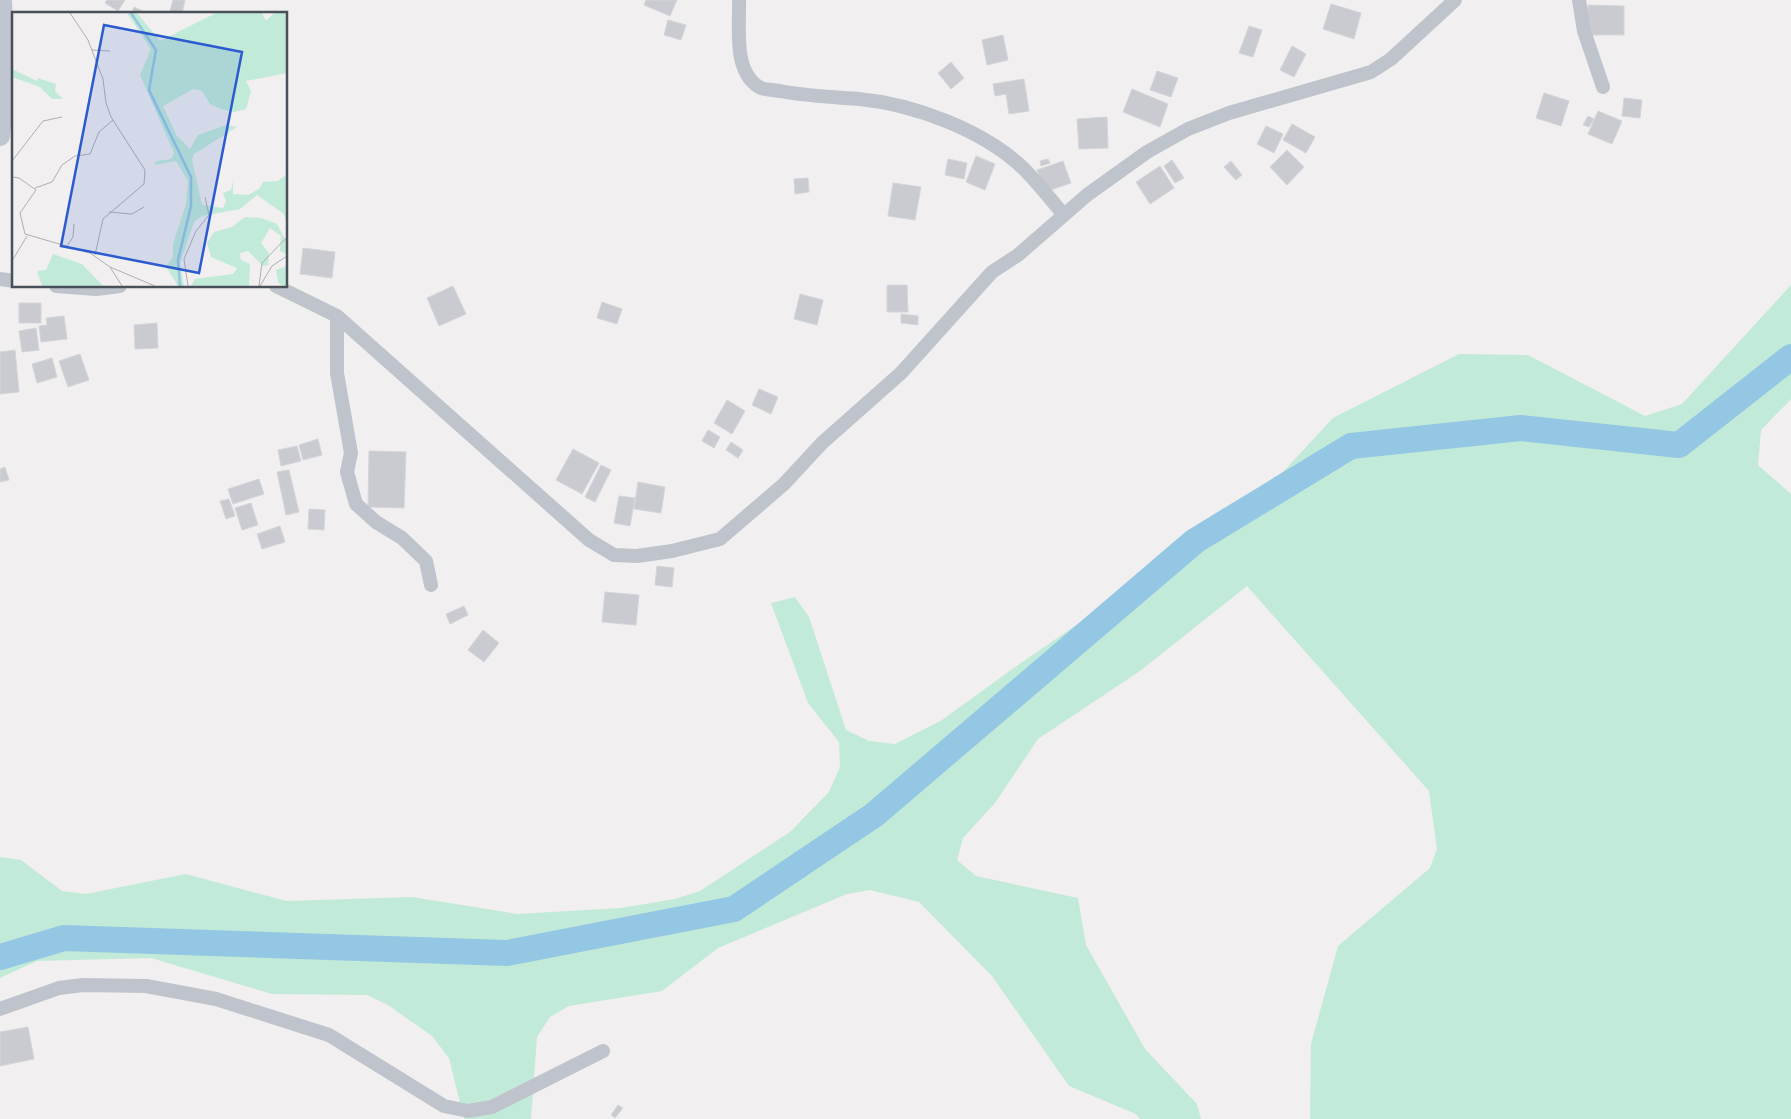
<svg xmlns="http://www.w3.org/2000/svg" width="1791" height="1119" viewBox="0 0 1791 1119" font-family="'Source Sans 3',sans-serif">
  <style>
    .green { fill: #c2ead8 }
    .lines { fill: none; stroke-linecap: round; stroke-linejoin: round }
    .river { stroke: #94c7e3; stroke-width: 26 }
    .building { fill: #c9cbd1; stroke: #d4d5da }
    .street { stroke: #bfc4cc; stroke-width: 14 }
    .secondary { stroke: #bfc5d1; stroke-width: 20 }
    .inset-river { fill: none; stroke: #94c7e3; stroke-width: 2.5 }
    .inset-road { fill: none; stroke: #aeafb3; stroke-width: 1 }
    .view { fill: #2c5bcf; fill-opacity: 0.15; stroke: #2c5bcf; stroke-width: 2.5 }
    .inset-edge { fill: none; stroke: #49505a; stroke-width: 2.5 }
  </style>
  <rect width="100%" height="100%" fill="#f1efef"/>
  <path class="green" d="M1791 285V399L1761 430 1758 465 1791 494V1119H1310L1311 1044 1338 946 1430 868 1437 849 1429 791 1247 586 1140 671 1038 739 995 803 963 838 957 860 976 876 1078 898 1086 945 1145 1049 1197 1104 1201 1119H1140L1136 1114 1069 1086 992 976 919 902 870 890 847 894 718 948 662 991 569 1006 550 1017 537 1037 531 1119H464L449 1058 432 1036 388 1005 367 995 272 994 151 958 37 961 0 978V857L21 860 62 891 86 894 186 874 286 901 412 897 517 914 621 908 675 899 700 891 790 832 829 792 840 767 839 742 808 703 771 603 795 597 809 617 846 730 869 741 895 744 942 720 1011 670 1256 501 1333 418 1459 354 1528 355 1645 416 1682 404Z"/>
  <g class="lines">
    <path class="river" d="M0 957 64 938 507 953 734 909 874 815 1195 541 1351 446 1521 428 1679 445 1791 357"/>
  </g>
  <path class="building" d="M107 0H125L118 11 105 3Z
    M173 0H185L182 14 170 11Z
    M646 0H677L670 16 644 5Z
    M1331 4 1361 13 1354 39 1323 29Z
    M1588 5 1624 6V35H1587Z
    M134 7 149 14H131Z
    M668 20 686 25 681 40 664 35Z
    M1249 26 1262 30 1253 57 1239 53Z
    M1003 35 1008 60 987 65 982 40Z
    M1292 46 1306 54 1294 77 1280 70Z
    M951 62 964 78 951 89 938 73Z
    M1157 71 1178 78 1171 97 1150 90Z
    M1024 79 1029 111 1009 114 1006 94 995 96 993 84Z
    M1132 89 1168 104 1160 127 1123 112Z
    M1544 93 1569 101 1561 126 1536 118Z
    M1624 98 1642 100 1640 118 1622 116Z
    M1598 111 1622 121 1612 144 1588 134Z
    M1588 116 1594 119 1589 127 1583 125Z
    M1107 117 1108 148 1079 149 1077 119Z
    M1292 124 1315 137 1306 153 1283 140Z
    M1266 126 1283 134 1274 153 1257 144Z
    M1287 150 1304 167 1287 185 1270 167Z
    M976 156 995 164 985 190 966 182Z
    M948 159 967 163 964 179 945 175Z
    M1048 159 1050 163 1041 166 1040 161Z
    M1172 160 1184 178 1175 183 1164 166Z
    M1063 161 1071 183 1045 192 1037 170Z
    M1231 161 1242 175 1236 180 1224 167Z
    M1160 166 1174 188 1150 204 1136 182Z
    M808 178 809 192 795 194 794 179Z
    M893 183 921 187 915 220 888 216Z
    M303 248 335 252 332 278 300 274Z
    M887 285H907L908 312H887Z
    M453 286 466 314 439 326 427 298Z
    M800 294 823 300 817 325 794 319Z
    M602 302 622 309 617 324 597 318Z
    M19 303H41V323H19Z
    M901 314 918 316V325L901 323Z
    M64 316 67 339 41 342 39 326 47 325 46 318Z
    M157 323 158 348 135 349 134 325Z
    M36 328 39 350 22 352 19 331Z
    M15 350 19 392 0 394V352Z
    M80 354 89 380 68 387 59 361Z
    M52 358 57 377 37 383 32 364Z
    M759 389 778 397 771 414 752 405Z
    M727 400 745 411 732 434 714 423Z
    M708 430 720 437 714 448 702 441Z
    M318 439 322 455 303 460 299 445Z
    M731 442 743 450 738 458 726 450Z
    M297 446 301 461 281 466 278 450Z
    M573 449 599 463 582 494 556 480Z
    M369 451 406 452 404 508 368 507Z
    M601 465 611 470 595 502 585 497Z
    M5 467 9 480 0 482V469Z
    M289 470 299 512 286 515 277 472Z
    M259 479 264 494 233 504 228 489Z
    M638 482 665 487 661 513 634 509Z
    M619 496 635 498 630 526 614 523Z
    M229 499 235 516 226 519 220 501Z
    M251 503 258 525 242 530 235 508Z
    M309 509 325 510 324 530 308 529Z
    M280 526 285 542 262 549 257 534Z
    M657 566 674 568 672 587 655 585Z
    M605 592 639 595 636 625 602 622Z
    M464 606 468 615 450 624 446 614Z
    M483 630 499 643 484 662 468 650Z
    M28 1027 34 1059 0 1066V1032Z
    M618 1105 623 1108 615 1118 611 1115Z"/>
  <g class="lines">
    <path class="street" d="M739 0C740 26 732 73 761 88 766 90 774 90 780 91 806 96 832 97 859 99 913 104 984 130 1024 169 1038 183 1051 200 1064 215
      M1579 0 1584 31 1603 87
      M0 279 14 281
      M56 286 96 289 120 286
      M276 286 337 316 589 540 614 555 637 556 672 551 720 539 784 484 822 443 901 373 992 272 1018 255 1087 195 1147 152 1188 129 1229 113 1371 72 1391 59 1455 0
      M337 316V373L351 453 347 472 356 504 376 522 402 538 426 561 431 585
      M0 1009 59 988 83 985 146 986 216 999 329 1035 444 1106 468 1111 492 1107 603 1051"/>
    <path class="secondary" d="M0 136C5 91 4 46 2 0"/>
  </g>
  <g transform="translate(12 12)">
    <rect width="275" height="275" fill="#f1efef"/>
    <path d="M115 1H125L148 29 204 1H250L254 9 262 1H275V61L234 69 239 79 234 97 222 100 209 97 198 92 190 79 181 77 151 94 165 124 178 137 186 123 214 113 225 115 182 142 180 148 190 193 211 196 214 190 211 181 219 178 221 169V182L236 183 247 177 251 170 266 169 275 162V211L272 202 245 183 228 197 190 204 182 210 168 252 172 274H166L154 255 161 245V232L174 192 176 169 164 149 142 153 145 149 159 147 162 141 128 63 139 37ZM0 57 25 69 26 66 44 72 43 79 51 87H40L28 75 0 65ZM233 205 249 206 265 212 273 227 275 225V243L268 239 269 224 258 216 249 231 257 241 256 253 251 254 236 239 228 241 229 248 238 252 237 274H179L183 267 221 262 225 256 199 245 195 231 202 220 220 215ZM41 242 70 252 90 273 96 274H30L25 259 34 258ZM275 254V274H271L266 270 264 258Z" fill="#c2ead8"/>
    <path class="inset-river" d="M119 1 144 38 137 78 179 165V194L166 248 168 274"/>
    <path class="inset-road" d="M58 1 76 28 91 67 94 91 99 105 133 158 132 172 91 207 83 243M80 38 98 39M0 149 31 109 50 105M0 165 7 166 24 178 8 201 13 222 78 241 98 255 143 274M23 176 40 170 50 153 63 144 78 142 87 120 101 108M97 200 120 202 132 195M55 234 61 225 62 212M0 249 15 224M98 255 110 274M176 274 172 247 184 219 197 203 193 185M247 274 250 251 275 225M248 274 260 254 275 244"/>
    <path class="view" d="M92 13 230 40 187 261 49 234Z"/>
    <rect width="275" height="275" class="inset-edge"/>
  </g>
</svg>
